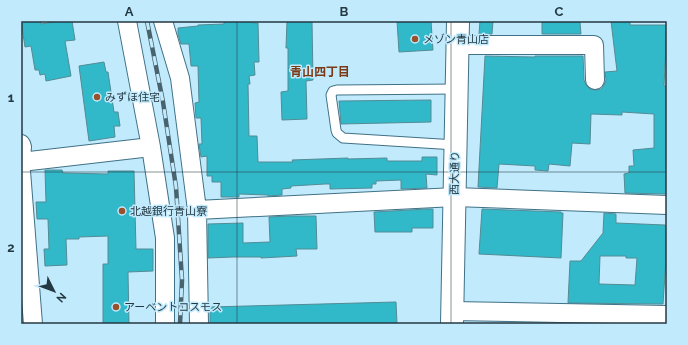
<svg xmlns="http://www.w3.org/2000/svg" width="688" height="345" viewBox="0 0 688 345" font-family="Raleway,'Noto Sans JP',sans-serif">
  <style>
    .building { fill: #31b9ca; stroke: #528c94; fill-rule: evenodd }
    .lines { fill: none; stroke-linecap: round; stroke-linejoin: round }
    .service-casing { stroke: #407186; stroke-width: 11 }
    .minor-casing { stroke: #407186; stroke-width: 20 }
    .tertiary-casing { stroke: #407186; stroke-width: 24 }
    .service { stroke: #fff; stroke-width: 9 }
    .minor { stroke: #fff; stroke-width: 18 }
    .tertiary { stroke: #fff; stroke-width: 22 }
    .rail-casing { stroke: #49636e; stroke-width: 4.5 }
    .rail { stroke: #c1eafd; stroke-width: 3; stroke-dasharray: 9; stroke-linecap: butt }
    .grid { fill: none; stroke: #243942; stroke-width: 1; stroke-opacity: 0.55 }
    .poi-dot { fill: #98512a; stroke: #c1eafd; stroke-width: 1.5 }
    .labels { text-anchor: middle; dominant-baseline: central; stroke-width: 3; stroke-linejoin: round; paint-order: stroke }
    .poi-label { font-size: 11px; fill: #243942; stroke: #c1eafd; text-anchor: start }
    .street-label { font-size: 11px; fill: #243942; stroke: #c1eafd }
    .neighbourhood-label { font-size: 12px; font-weight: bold; fill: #793a15; stroke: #c1eafd }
    .neatline { fill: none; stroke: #243942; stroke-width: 1.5 }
    .grid-label { font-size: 13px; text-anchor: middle; font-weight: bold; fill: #243942 }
  </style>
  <rect width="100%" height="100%" fill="#c1eafd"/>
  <path class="building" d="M21 21H41V24L60 21H72L75 40 65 41 71 76 46 81 45 74 40 75 39 70H35L31 46 25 47Z
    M224 21H253V23H258L259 62H254L255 75 249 76 250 84H248L249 136H257L258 162H293L292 160 348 158V159L387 158V161H422V157H437V175L426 174 427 188 401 189V180L376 181V184H372V188L330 189V184H325L291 186V188L282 189V195L268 196V195L239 194V197H221V182H212V176H207V156L201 157 199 144H202L201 118H196L195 103 199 102 198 66H191L189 44H181L178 34V28L198 26V25L224 24Z
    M287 21H312L313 80 306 81 307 119 282 120 281 92 288 91V48H286Z
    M397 21H431L433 50 399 52Z
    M480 21H493L492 34H479Z
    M611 21H630V25H667L664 86H667V194L625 193 624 174 629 173V166H634L633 150 654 148V114L622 112V115L591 114 590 144 572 143 570 166 549 164 548 171 535 170V166L499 164 497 188 478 187 485 56 535 57V56H583L584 80 586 85 590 89 596 90 601 89 604 85 606 80 605 72 617 71Z
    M542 22H580L581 34H542Z
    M104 62 106 72H108L114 112H118L120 126H114L115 137 89 141 79 66Z
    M431 100V122L341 124 340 112 339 101Z
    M45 170H62L63 173 108 174V171H134L136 249H153V271L128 272 129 324H103V264H108V236L79 237V239H66L67 265 45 266 44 249H49L48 219H37L36 202H46Z
    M427 209H433V228H412V232H375L374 212Z
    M482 209 561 212V213H563L561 258 479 254Z
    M604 213 616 214V223L665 225V227H667V259H666L663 304 568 303 570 261H581L603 233ZM600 256H626V258H637L635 285 599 284Z
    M290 216H316L317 249H296L297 256 261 258V257H233L208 258V224L243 223V243L270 242 269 217Z
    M396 302 397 324H210V307Z"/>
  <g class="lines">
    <g class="service-casing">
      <path id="service" d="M456 145 343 138 337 133 336 130 331 95 333 91 337 90 457 89"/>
    </g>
    <g class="minor-casing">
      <path id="minor" d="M127 21 151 147 165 238V324
        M163 21 180 78 197 210 199 324
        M458 45H594L595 80
        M21 144 22 147 21 156
        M21 162 151 147
        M21 171 33 324
        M197 210 455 197 667 205
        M452 311 667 315"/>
    </g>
    <g class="tertiary-casing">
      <path id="tertiary" d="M452 324 458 21"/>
    </g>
    <use href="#service" class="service"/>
    <use href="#minor" class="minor"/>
    <use href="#tertiary" class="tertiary"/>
    <g class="rail-casing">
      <path id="rail" d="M147 21 163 102 176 187 182 280 180 324"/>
    </g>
    <use href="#rail" class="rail"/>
  </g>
  <path class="grid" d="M237 21V324M451 21V324M21 172H667"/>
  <g class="poi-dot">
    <circle cx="415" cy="39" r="4"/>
    <circle cx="97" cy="97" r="4"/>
    <circle cx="122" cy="211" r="4"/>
    <circle cx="116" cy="307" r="4"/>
  </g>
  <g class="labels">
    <g class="poi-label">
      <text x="423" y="39">メゾン青山店</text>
      <text x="105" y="97">みずほ住宅</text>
      <text x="130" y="211">北越銀行青山寮</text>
      <text x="124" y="307">アーベントコスモス</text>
    </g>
    <g class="street-label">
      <text transform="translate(455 173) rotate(-89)">西大通り</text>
    </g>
    <g class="neighbourhood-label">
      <text x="320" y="72">青山四丁目</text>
    </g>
  </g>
  <rect width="688" height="345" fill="none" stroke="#c1eafd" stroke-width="44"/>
  <g transform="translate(54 291) rotate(132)" stroke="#c1eafd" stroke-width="3" paint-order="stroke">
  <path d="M0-3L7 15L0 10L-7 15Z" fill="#243942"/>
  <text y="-6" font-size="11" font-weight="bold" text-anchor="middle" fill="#243942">N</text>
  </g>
  <rect x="22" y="22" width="644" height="301" class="neatline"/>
  <g class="grid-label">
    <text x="129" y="16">A</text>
    <text x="344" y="16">B</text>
    <text x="559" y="16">C</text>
    <text x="11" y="102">1</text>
    <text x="11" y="252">2</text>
  </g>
</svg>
